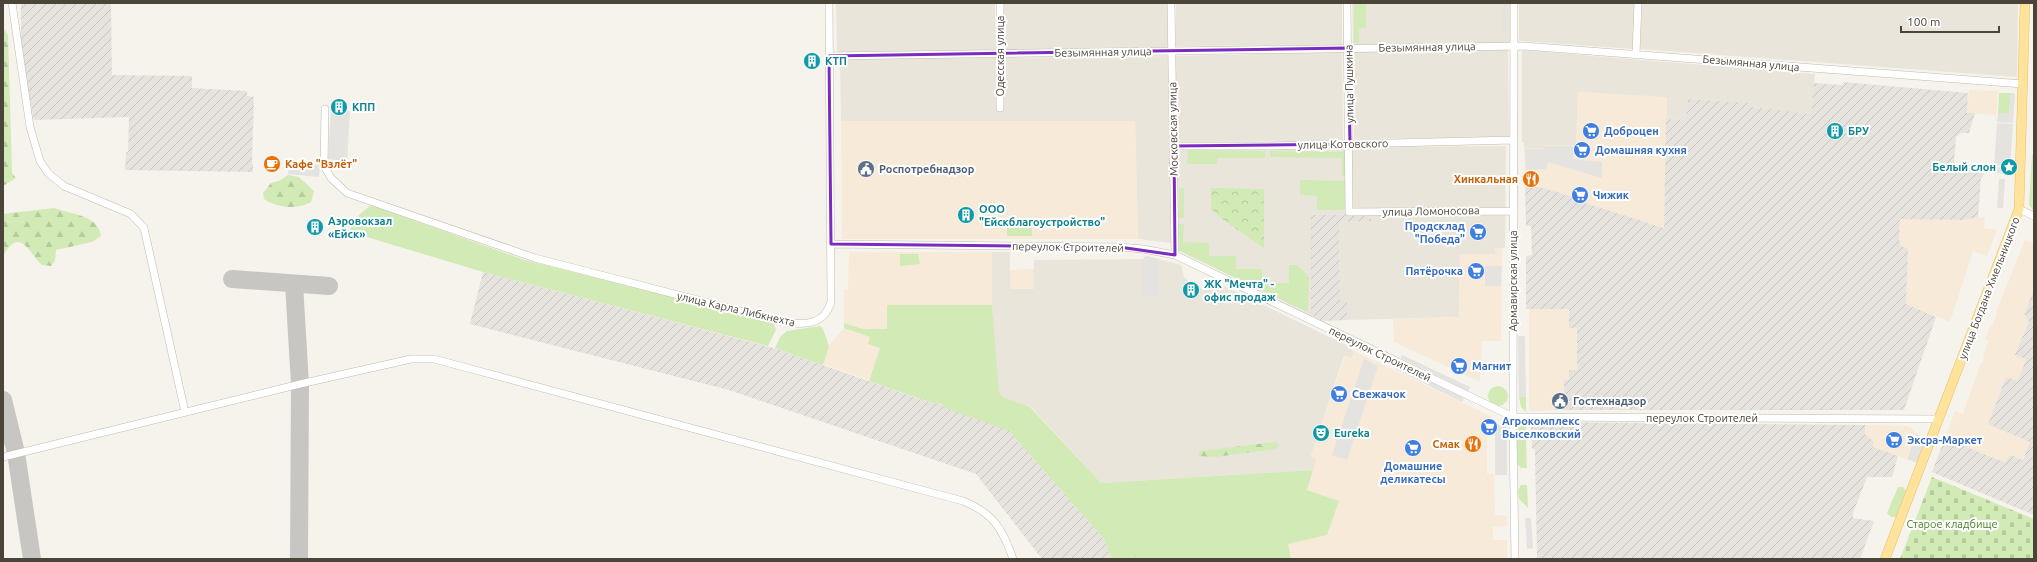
<svg xmlns="http://www.w3.org/2000/svg" width="2037" height="562" viewBox="0 0 2037 562" font-family="Ubuntu,sans-serif">
  <style>
    .residential { fill: #eae5da }
    .commercial { fill: #f7ead8 }
    .industrial { fill: url(#industrial-furrows) }
    .green { fill: #d2eab5 }
    .forest { fill: url(#forest-firs) }
    .cemetery { fill: url(#cemetery-stones) }
    .park { fill: url(#park-crowns) }
    .parking { fill: #e5e3e0 }
    .lines { fill: none; stroke-linecap: round; stroke-linejoin: round }
    .taxiway { stroke: #c8c6c3; stroke-width: 18 }
    .minor-casing { stroke: #c2bbae; stroke-width: 8 }
    .major-casing { stroke: #e6c16a; stroke-width: 10 }
    .minor { stroke: #fff; stroke-width: 7 }
    .major { stroke: #ffe39c; stroke-width: 9 }
    .marked { fill: none; stroke: #7b2cbf; stroke-width: 3; stroke-linejoin: round }
    .labels { text-anchor: middle; dominant-baseline: central; stroke-width: 4; stroke-linejoin: round; paint-order: stroke }
    .street-label { font-size: 11px; fill: #4b4439; stroke: #fff }
    .culture-label { font-size: 11px; font-weight: bold; fill: #0d838f; stroke: #fff; text-anchor: start }
    .shop-label { font-size: 11px; font-weight: bold; fill: #366cbe; stroke: #fff; text-anchor: start }
    .food-label { font-size: 11px; font-weight: bold; fill: #c56008; stroke: #fff; text-anchor: end }
    .service-label { font-size: 11px; font-weight: bold; fill: #4e5e75; stroke: #fff; text-anchor: start }
    .park-label { font-size: 11px; fill: #4a7f2a; stroke: #fff }
  </style>
  <defs>
    <pattern id="industrial-furrows" width="10" height="10" patternUnits="userSpaceOnUse"><rect width="10" height="10" fill="#e6e2dd"/><path d="M-1 1l2-2M0 10L10 0M9 11l2-2" fill="none" stroke="#c7c3be"/></pattern>
    <pattern id="forest-firs" width="22" height="20" patternUnits="userSpaceOnUse"><rect width="22" height="20" fill="#d2eab5"/><path d="M5 1l3.5 6h-7zM16 11l3.5 6h-7z" fill="#b6ca9c"/></pattern>
    <pattern id="cemetery-stones" width="16" height="16" patternUnits="userSpaceOnUse"><rect width="16" height="16" fill="#d2eab5"/><path d="M2 7V4a2 2 0 0 1 4 0v3zM10 15v-3a2 2 0 0 1 4 0v3z" fill="#b6ca9c"/></pattern>
    <pattern id="park-crowns" width="20" height="18" patternUnits="userSpaceOnUse"><rect width="20" height="18" fill="#d2eab5"/><path d="M2 6a3 3 0 1 1 6 0M12 15a3 3 0 1 1 6 0" fill="none" stroke="#b6ca9c"/></pattern>
  </defs>
  <rect width="100%" height="100%" fill="#f6f3ec"/>
  <path class="residential" d="M836 3H995L996 50 837 52Z
    M1003 3H1169V48L1004 50Z
    M1176 3H1342V45L1176 46Z
    M1352 3H1510V44L1353 46Z
    M1519 3H1635L1633 49 1519 41Z
    M1642 3H2018L2017 77 1640 49Z
    M1508 50 1509 137 1354 139 1353 52Z
    M1522 50 1815 74 1811 114 1752 107V103L1689 99 1686 120 1666 119 1667 98 1578 92 1576 145H1544V148H1524V143L1522 142Z
    M1342 52 1343 141 1177 142 1175 56Z
    M1168 56 1171 243 1138 239 1135 121H841L840 59Z
    M1506 146 1505 248 1495 249V254H1460L1459 317 1347 320V302H1340L1339 222 1371 221V214L1311 215V315L1177 250 1176 148Z
    M992 252H1010V289L1034 269V260L1143 259 1146 256 1159 259 1181 265 1184 277 1190 283 1186 292 1192 295 1195 289H1197L1198 287 1202 289 1218 283 1348 346 1347 348 1354 351 1352 358 1344 356 1311 456 1317 458 1313 470 1101 483 1031 407 1003 397 998 393 992 305Z"/>
  <path class="commercial" d="M1969 90 1998 91 1996 115 1967 113Z
    M1578 92 1667 97 1664 228 1582 202V200L1544 188 1525 185 1524 148H1543L1544 145H1576Z
    M841 121H1135L1138 239H842Z
    M1978 217H1985L1984 228 1997 230 1987 256 1973 251 1950 322 1906 304 1908 249 1901 246 1899 239 1900 219 1963 220Z
    M2025 240 2034 244V292L2024 314 2029 321 2015 355 2026 359 2018 381 2006 377 1988 424 2031 442 2023 460 2010 455 2006 463 1945 438 1955 411 1963 414 1980 365 1984 360 1983 355 1989 340 1985 339 1990 327 1992 326 1997 313 1996 312Z
    M1495 248 1502 249 1501 341H1482L1480 382 1394 342 1393 319 1459 317 1460 254H1495Z
    M849 252H992V305H888L887 329H863L844 323V290L848 289Z
    M1033 269 1034 289H1010V270Z
    M1529 309H1569V328H1577V370L1569 380H1564V410L1529 411Z
    M844 328 870 337 880 348 869 380 823 364 829 346Z
    M1354 351 1492 417V433H1487V474H1494L1495 515 1507 516V526L1493 527V540H1507V559H1291L1288 544 1327 535 1339 501 1307 490 1317 459 1311 456 1345 356 1352 358Z
    M1865 425 1906 426 1912 428 1916 434 1906 459 1872 447 1874 442 1865 434Z"/>
  <path class="industrial" d="M21 3H111L112 75 192 76V88L247 91V96L254 97 252 164H253V172L125 170 126 153 128 152 129 117 34 120 21 54Z
    M1843 82 1968 93 1967 113H1975L1969 133H1961L1956 137 1954 161 1956 164 1977 166V172H1983V177L1981 178 1978 217 1963 220 1900 219 1899 239 1901 246 1908 249 1906 304 1936 317 1904 410H1564V380H1569V370H1577V328H1569V309H1526V256L1532 255 1531 226H1526L1525 185 1544 188 1582 200V202L1664 228 1666 119 1686 120 1688 99 1752 103V107L1811 114 1814 83 1843 85Z
    M1371 214V221L1339 222 1340 302H1347V320L1323 321 1311 315V215Z
    M483 272 777 349 934 404 935 402 944 405V407L1002 427 1009 431 1104 539 1111 559H1042L976 474 729 390 470 324Z
    M2033 292H2034V515L1932 472 1945 438 2006 463 2010 455 2023 460 2030 442 1988 424 2006 377 2018 381 2026 359 2015 355 2029 321 2024 314Z
    M1531 422 1865 425V434L1874 442 1872 447 1898 456 1892 477H1867L1853 513V518L1874 521 1860 559H1537L1535 450 1532 448Z"/>
  <path class="green" d="M1354 3H1366V28H1359V43H1354Z
    M1999 93H2011L2009 114 1998 113Z
    M1188 150 1265 151V158H1217V164H1187Z
    M1270 151 1348 152V176H1342V158L1270 157Z
    M2032 155H2034V211L2029 205Z
    M1300 180 1348 181V210H1317V196L1300 195Z
    M1179 188H1184V218H1179Z
    M371 205 525 260 769 321 774 325 776 330 768 346 483 272 350 232 352 222H357L359 215Z
    M1007 222H1032V236H1007Z
    M1179 224H1184L1183 242 1209 243V256H1236V269H1262V283H1289V265H1297L1309 277 1308 310 1305 311 1178 250Z
    M900 254H918L920 264 900 266Z
    M887 305H992L999 393 1003 397 1030 407 1101 483 1313 470 1307 490 1339 501 1327 535 1288 544 1291 559H1111L1104 539 1009 431 943 407 944 405 936 402 935 404 869 381 880 348 868 344 870 337 844 328V323L863 329H887Z
    M820 326 823 329 829 346 823 365 775 348 780 337 787 331Z
    M1488 396a10 10 0 1 1 20 0a10 10 0 1 1-20 0Z
    M1519 397H1526V412L1521 407Z
    M5 418 10 439 3 446V419Z
    M1526 420V435L1518 432 1517 425Z
    M1517 439H1526L1527 468H1521L1517 463Z
    M1521 485H1527L1528 508 1519 499 1518 490Z
    M1898 487H1903L1906 491 1896 517H1891L1887 513Z"/>
  <path class="forest" d="M3 27 8 35 12 173 16 178 3 186Z
    M288 175 299 177 314 191 311 202C297 210 277 208 264 199L263 193 271 183 279 181Z
    M54 208C70 214 99 215 101 236L92 242 56 250 55 261 51 266 42 265C28 252 20 226 3 256V214Z
    M1276 442 1279 445 1275 449 1215 457 1200 456 1198 454 1200 451Z
    M1127 547H1133L1136 551 1135 559H1118L1121 550Z"/>
  <path class="cemetery" d="M1932 477 2034 519V559H1900Z"/>
  <path class="park" d="M1211 188 1264 189V248L1222 219 1211 209Z"/>
  <path class="parking" d="M1503 3H1507V32H1503Z
    M2011 93 2015 94 2013 123 1997 122 1998 113H2009Z
    M331 110 350 111 347 162 328 159Z
    M1997 123 2013 124 2010 166 1994 165Z
    M1544 146H1574L1573 159 1602 162V178L1548 162 1546 169 1526 170 1525 149H1544Z
    M289 160 320 163 319 177 288 174Z
    M1994 167 2010 168 2009 174 1994 173Z
    M1999 179H2005L2003 208H1997Z
    M1146 256 1159 259V296H1143V259Z
    M1485 266H1502L1501 286H1485Z
    M1525 336 1526 397H1519L1518 336Z
    M1402 355 1470 387 1468 391 1401 358Z
    M1364 359 1378 366 1347 460 1332 455Z
    M1397 365 1464 398 1462 402 1395 369Z
    M1507 424V475H1495V425Z
    M1916 434 1926 438 1917 463 1907 459Z
    M1525 518H1531L1533 548 1527 549Z"/>
  <g class="lines">
    <path class="taxiway" d="M232 279 329 286
      M294 284 300 384 299 559
      M3 400 16 453 32 559"/>
    <g class="minor-casing">
      <path id="minor" d="M12 3 30 127 40 161 48 173 64 186 131 214 144 228 185 412
        M1000 3V108
        M1171 3 1175 255
        M1347 3 1349 212 1513 211
        M1514 3 1513 428 1515 559
        M1636 54 1638 3
        M829 56 1523 46 2023 84
        M325 109 324 166 331 178 347 193 535 258 783 322C803 325 824 326 831 302L829 3
        M1174 146H1269L1513 140
        M2019 209 2034 216
        M831 244 1119 247 1143 249 1175 255 1513 417 1939 419
        M3 457 300 384 411 359H434L963 501C993 513 1003 529 1013 559"/>
    </g>
    <g class="major-casing">
      <path id="major" d="M1885 559 2019 209 2025 3"/>
    </g>
    <use href="#minor" class="minor"/>
    <use href="#major" class="major"/>
  </g>
  <path class="marked" d="M1348 48 1350 144 1174 146 1175 255 1119 247 831 244 829 56Z"/>
  <defs>
    <g id="building-disc" transform="scale(0.9)"><circle r="9.5" fill="#0f9aa8" stroke="#fff"/><path d="M-4-6H4V6H1V3H-1V6H-4ZM-2.5-4.3h1.7v1.8h-1.7ZM.8-4.3h1.7v1.8H.8ZM-2.5-1h1.7V.8h-1.7ZM.8-1h1.7V.8H.8Z" fill="#fff"/></g>
    <g id="supermarket-disc" transform="scale(0.9)"><circle r="9.5" fill="#3f7fe0" stroke="#fff"/><path d="M-6-5.5h2.5l.6 2H6L4.5 2H-2.5L-4.4-4H-6ZM-1.5 3.2a1.3 1.3 0 1 0 .1 0ZM3 3.2a1.3 1.3 0 1 0 .1 0Z" fill="#fff"/></g>
    <g id="cafe-disc" transform="scale(0.9)"><circle r="9.5" fill="#e8710a" stroke="#fff"/><path d="M-5.5-4.5H6V0H3Q3 3.5 0 3.5H-2.5Q-5.5 3.5-5.5 0ZM3-3.2v2h1.7v-2ZM-6 4.5H4V6H-6Z" fill="#fff"/></g>
    <g id="sight-disc" transform="scale(0.9)"><circle r="9.5" fill="#0f9aa8" stroke="#fff"/><path d="M0-6L1.8-2.2L6-1.7L2.9 1.2L3.7 5.4L0 3.3L-3.7 5.4L-2.9 1.2L-6-1.7L-1.8-2.2Z" fill="#fff"/></g>
    <g id="civic-disc" transform="scale(0.9)"><circle r="9.5" fill="#5c6f8a" stroke="#fff"/><path d="M-.6-6.5H3V-4.5H.6V-3L4-1V1h2V6H-6V1h2V-1L-.6-3ZM-1.2 2.5V6h2.4V2.5Z" fill="#fff"/></g>
    <g id="restaurant-disc" transform="scale(0.9)"><circle r="9.5" fill="#e8710a" stroke="#fff"/><path d="M-5-6h1v4h1v-4h1v4h1v-4h1v5L-1.5 .5V6h-2V.5L-5-1ZM5-6V6H3V1.5H1.5Q1.5-4 5-6Z" fill="#fff"/></g>
    <g id="theatre-disc" transform="scale(0.9)"><circle r="9.5" fill="#0f9aa8" stroke="#fff"/><path d="M-5-5.5Q0-4 5-5.5V0Q5 5 0 6Q-5 5-5 0ZM-3.3-2.5H-1v1.5H-3.3ZM1-2.5H3.3v1.5H1ZM-2.8 1Q0 5.5 2.8 1Z" fill="#fff"/></g>
  </defs>
  <g fill-rule="evenodd">
    <use href="#building-disc" x="812" y="61"/>
    <use href="#building-disc" x="339" y="107"/>
    <use href="#supermarket-disc" x="1591" y="131"/>
    <use href="#building-disc" x="1835" y="131"/>
    <use href="#supermarket-disc" x="1582" y="150"/>
    <use href="#cafe-disc" x="272" y="164"/>
    <use href="#sight-disc" x="2009" y="167"/>
    <use href="#civic-disc" x="866" y="169"/>
    <use href="#restaurant-disc" x="1531" y="179"/>
    <use href="#supermarket-disc" x="1580" y="195"/>
    <use href="#building-disc" x="966" y="215"/>
    <use href="#building-disc" x="315" y="227"/>
    <use href="#supermarket-disc" x="1478" y="232"/>
    <use href="#supermarket-disc" x="1476" y="271"/>
    <use href="#building-disc" x="1191" y="290"/>
    <use href="#supermarket-disc" x="1459" y="366"/>
    <use href="#supermarket-disc" x="1339" y="394"/>
    <use href="#civic-disc" x="1560" y="401"/>
    <use href="#supermarket-disc" x="1489" y="427"/>
    <use href="#theatre-disc" x="1321" y="433"/>
    <use href="#supermarket-disc" x="1894" y="440"/>
    <use href="#restaurant-disc" x="1473" y="444"/>
    <use href="#supermarket-disc" x="1413" y="448"/>
  </g>
  <g class="labels">
    <g class="street-label">
      <text transform="translate(1427 47) rotate(-1)">Безымянная улица</text>
      <text transform="translate(1103 52) rotate(-1)">Безымянная улица</text>
      <text transform="translate(1000 56) rotate(-90)">Одесская улица</text>
      <text transform="translate(1751 63) rotate(5)">Безымянная улица</text>
      <text transform="translate(1349 84) rotate(-91)">улица Пушкина</text>
      <text transform="translate(1173 129) rotate(-91)">Московская улица</text>
      <text transform="translate(1343 144) rotate(-1)">улица Котовского</text>
      <text transform="translate(1431 211) rotate(-1)">улица Ломоносова</text>
      <text transform="translate(1068 247) rotate(1)">переулок Строителей</text>
      <text transform="translate(1513 281) rotate(-90)">Армавирская улица</text>
      <text transform="translate(1989 288) rotate(-69)">улица Богдана Хмельницкого</text>
      <text transform="translate(736 309) rotate(13)">улица Карла Либкнехта</text>
      <text transform="translate(1380 354) rotate(26)">переулок Строителей</text>
      <text x="1702" y="418">переулок Строителей</text>
    </g>
    <g class="culture-label">
      <text x="825" y="61">КТП</text>
      <text x="352" y="107">КПП</text>
      <text x="1848" y="131">БРУ</text>
      <text x="1996" y="167" text-anchor="end">Белый слон</text>
      <text x="979" y="209">ООО<tspan x="979" dy="13">"Ейскблагоустройство"</tspan></text>
      <text x="328" y="221">Аэровокзал<tspan x="328" dy="13">«Ейск»</tspan></text>
      <text x="1204" y="284">ЖК "Мечта" -<tspan x="1204" dy="13">офис продаж</tspan></text>
      <text x="1334" y="433">Eureka</text>
    </g>
    <g class="shop-label">
      <text x="1604" y="131">Доброцен</text>
      <text x="1595" y="150">Домашняя кухня</text>
      <text x="1593" y="195">Чижик</text>
      <text x="1465" y="226" text-anchor="end">Продсклад<tspan x="1465" dy="13">"Победа"</tspan></text>
      <text x="1463" y="271" text-anchor="end">Пятёрочка</text>
      <text x="1472" y="366">Магнит</text>
      <text x="1352" y="394">Свежачок</text>
      <text x="1502" y="421">Агрокомплекс<tspan x="1502" dy="13">Выселковский</tspan></text>
      <text x="1907" y="440">Эксра-Маркет</text>
      <text x="1413" y="466" text-anchor="middle">Домашние<tspan x="1413" dy="13">деликатесы</tspan></text>
    </g>
    <g class="food-label">
      <text x="285" y="164" text-anchor="start">Кафе "Взлёт"</text>
      <text x="1518" y="179">Хинкальная</text>
      <text x="1460" y="444">Смак</text>
    </g>
    <g class="service-label">
      <text x="879" y="169">Роспотребнадзор</text>
      <text x="1573" y="401">Гостехнадзор</text>
    </g>
    <g class="park-label">
      <text x="1952" y="524">Старое кладбище</text>
    </g>
  </g>
  <rect width="2037" height="562" fill="none" stroke="#4b4439" stroke-width="8"/>
  <path d="M1901 26v6h98v-6" fill="none" stroke="#4b4439" stroke-width="2"/>
  <text x="1907" y="26" font-size="12" fill="#4b4439" stroke="#ffffff" stroke-width="3" paint-order="stroke">100 m</text>
</svg>
